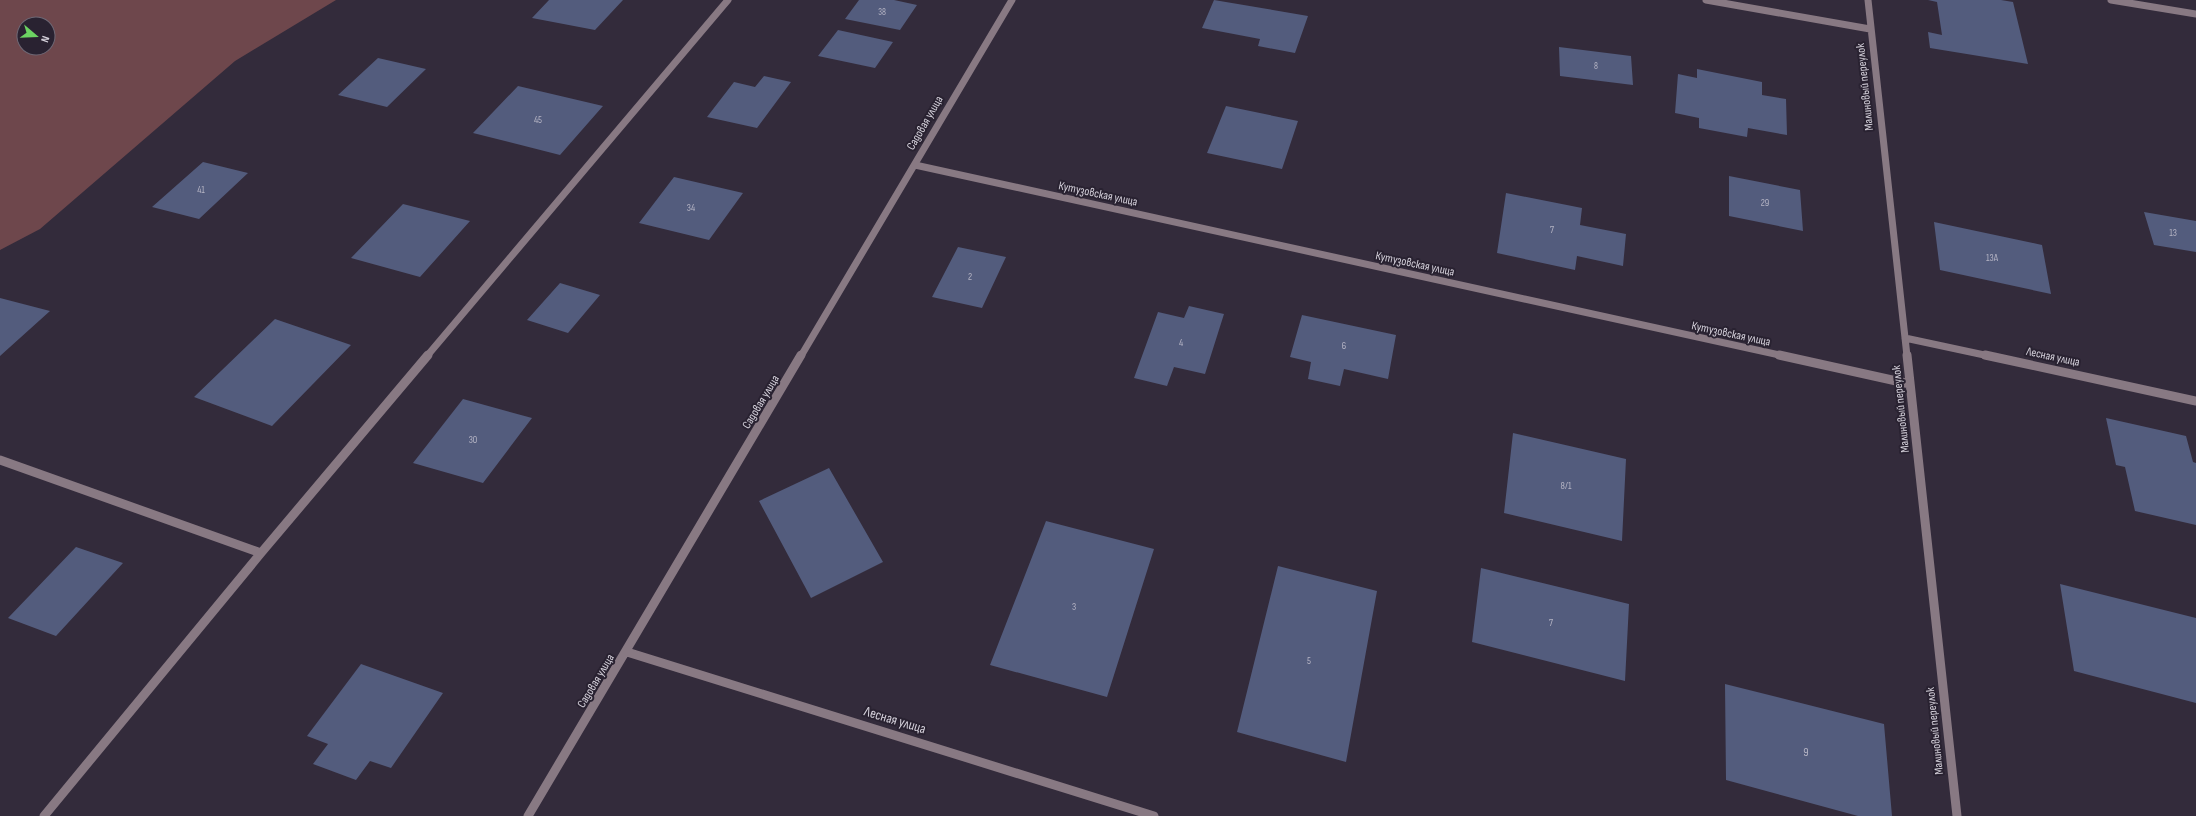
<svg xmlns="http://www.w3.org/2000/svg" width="2196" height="816" viewBox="0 0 2196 816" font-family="'Sofia Sans Condensed',sans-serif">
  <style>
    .green { fill: #6e474c; fill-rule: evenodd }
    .building { fill: #535c7d }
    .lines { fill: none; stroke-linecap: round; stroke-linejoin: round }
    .lane-far1 { stroke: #887983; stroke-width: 7 }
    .lane { stroke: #887983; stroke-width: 9 }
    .street-far1 { stroke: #887983; stroke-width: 7 }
    .street { stroke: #887983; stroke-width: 9 }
    .labels { text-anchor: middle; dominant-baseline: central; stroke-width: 4; stroke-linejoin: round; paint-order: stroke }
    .far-number-label { font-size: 9px; fill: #b5b4c4 }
    .number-label { font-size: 10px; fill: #b5b4c4 }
    .street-label { font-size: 12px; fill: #d6d2dc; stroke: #292231 }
    .near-number-label { font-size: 12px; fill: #b5b4c4 }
    .near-street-label { font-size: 14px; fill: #d6d2dc; stroke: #292231 }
  </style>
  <rect width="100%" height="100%" fill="#332b3b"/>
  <path class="green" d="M0 0H336L235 61 40 229 0 250ZM24 24H48V48H24Z"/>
  <path class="building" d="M549 0H623L595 30 532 18Z
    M859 0H894L917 5 900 30 845 19Z
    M1214 0 1308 16 1295 53 1258 46 1260 39 1202 28Z
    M1928 0H2001L2013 2 2028 64 1930 48 1928 32 1942 35 1937 2Z
    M838 30 893 42 875 68 818 56Z
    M1559 47 1631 56 1633 85 1560 76Z
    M378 58 426 69 387 107 338 95Z
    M1697 69 1762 82V95L1786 99 1787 135 1748 128 1747 137 1699 128V118L1675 113 1678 74 1697 78Z
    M764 76 791 82 757 128 707 117 734 82 755 87Z
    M518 86 603 106 560 155 473 133Z
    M1226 106 1298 121 1282 169 1207 153Z
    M203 162 248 173 199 219 152 207Z
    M1729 176 1800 190 1803 231 1729 216Z
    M674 177 743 193 709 240 639 223Z
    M1506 193 1582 208 1580 225 1626 234 1623 266 1577 256 1575 270 1497 253Z
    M403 204 470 221 420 277 351 258Z
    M2144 212 2196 221V252L2154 245Z
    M1934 222 2042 245 2051 294 1940 270Z
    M958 247 1006 257 982 308 932 297Z
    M560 283 600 295 568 333 527 320Z
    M0 298 50 311 0 356Z
    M1189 306 1224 314 1205 374 1174 367 1167 386 1134 378 1158 312 1184 318Z
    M1302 315 1396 335 1388 379 1344 369 1340 386 1308 379 1311 362 1290 357Z
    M275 319 351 345 272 426 194 397Z
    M463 399 532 418 483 483 413 463Z
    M2106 418 2186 436 2193 462 2196 463V525L2135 511 2125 467 2116 465Z
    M1513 433 1626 459 1622 541 1504 513Z
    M829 468 883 562 811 598 759 501Z
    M1046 521 1154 549 1107 697 990 665Z
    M76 547 123 563 56 636 8 618Z
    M1278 566 1377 591 1346 762 1237 732Z
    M1481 568 1629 604 1625 681 1472 642Z
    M2060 584 2196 618V703L2074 671Z
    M361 664 443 693 391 768 370 761 356 780 313 764 328 744 307 736Z
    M1725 684 1884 724 1892 816H1858L1726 780Z"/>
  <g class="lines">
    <path class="lane-far1" d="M427 356 728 0"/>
    <path class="lane" d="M0 460 261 553
      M44 816 261 553 428 355"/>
    <path class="street-far1" d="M1706 0 1870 29
      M1868 0 1907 356
      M2111 0 2196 14
      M915 165 1784 356
      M1905 338 1989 356
      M801 356 1012 0"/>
    <path class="street" d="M1779 355 1910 384
      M1907 355 1957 816
      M1985 355 2196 401
      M627 652 1154 816
      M528 816 801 355"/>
  </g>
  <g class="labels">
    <g class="far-number-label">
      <text x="882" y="12">38</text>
      <text x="1596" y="66">8</text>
    </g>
    <g class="number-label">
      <text x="538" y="120">45</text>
      <text x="201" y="190">41</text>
      <text x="1765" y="203">29</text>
      <text x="691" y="208">34</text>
      <text x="1552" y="230">7</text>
      <text x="2173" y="233">13</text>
      <text x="1992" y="258">13А</text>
      <text x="970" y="277">2</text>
      <text x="1181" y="343">4</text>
      <text x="1344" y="346">6</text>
      <text x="473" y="440">30</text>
      <text x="1566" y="486">8/1</text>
      <text x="1074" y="607">3</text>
      <text x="1551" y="623">7</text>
      <text x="1309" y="661">5</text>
    </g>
    <g class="street-label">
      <text transform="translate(1865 87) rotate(-96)">Малиновый переулок</text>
      <text transform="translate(925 123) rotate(-60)">Садовая улица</text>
      <text transform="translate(1098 194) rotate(12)">Кутузовская улица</text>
      <text transform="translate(1415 264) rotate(12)">Кутузовская улица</text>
      <text transform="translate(1731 334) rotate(12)">Кутузовская улица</text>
      <text transform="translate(2053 357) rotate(12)">Лесная улица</text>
      <text transform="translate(761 402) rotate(-59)">Садовая улица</text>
      <text transform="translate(1901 409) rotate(-96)">Малиновый переулок</text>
      <text transform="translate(596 681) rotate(-59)">Садовая улица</text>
      <text transform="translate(1935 731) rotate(-96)">Малиновый переулок</text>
    </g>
    <g class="near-number-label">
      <text x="1806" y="752">9</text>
    </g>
    <g class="near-street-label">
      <text transform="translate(895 720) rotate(17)">Лесная улица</text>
    </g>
  </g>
  <g transform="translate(36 36) rotate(109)"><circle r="19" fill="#292231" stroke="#6e6875"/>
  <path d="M0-3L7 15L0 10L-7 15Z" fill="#6cd362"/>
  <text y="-6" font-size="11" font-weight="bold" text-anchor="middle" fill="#d6d2dc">N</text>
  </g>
</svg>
